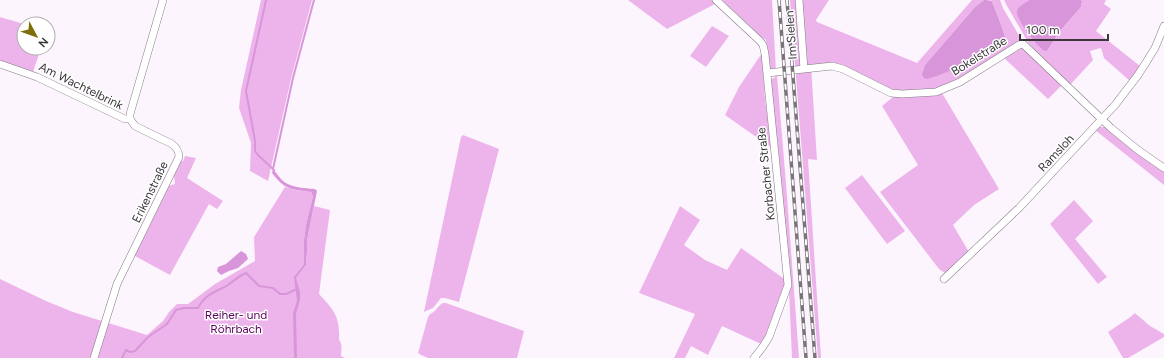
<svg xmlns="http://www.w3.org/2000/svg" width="1164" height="358" viewBox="0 0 1164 358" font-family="Figtree,sans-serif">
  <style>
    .green { fill: #edb4ec }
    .water { fill: #d995d9 }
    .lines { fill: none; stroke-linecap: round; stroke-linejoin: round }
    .stream { stroke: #d995d9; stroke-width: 2 }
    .street-casing { stroke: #817a81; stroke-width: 8 }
    .street { stroke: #fff; stroke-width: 7 }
    .rail-casing { stroke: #787478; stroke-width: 3.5 }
    .rail { stroke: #fff; stroke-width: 2; stroke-dasharray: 6; stroke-linecap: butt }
    .labels { text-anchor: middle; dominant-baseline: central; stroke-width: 3; stroke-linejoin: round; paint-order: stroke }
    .street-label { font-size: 12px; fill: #3a373a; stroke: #fff }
    .park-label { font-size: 12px; fill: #5b045d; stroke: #fff }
  </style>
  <rect width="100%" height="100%" fill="#fdf5fd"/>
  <path class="green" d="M261 0H312L291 79 268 181 250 171 251 143 239 108 241 90Z
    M628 0H712L715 4 667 29Z
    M722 0H772L776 71 770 68 768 63 766 40 760 36Z
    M790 0H829L816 20 817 22 917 63 972 0H984L975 7 925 65 1005 36C1002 28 994 3 990 0H1000L1003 8 1021 39 973 71 949 84 935 89 892 91 848 68 811 65 817 160 808 159 821 358H818Z
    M1004 0H1029L1018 9 1045 51H1047L1060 31 1081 7 1082 1 1081 0H1106L1104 4 1111 9 1096 31 1140 66 1130 81 1104 58 1101 48 1090 51 1093 60 1070 85 1029 44 1007 6Z
    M0 17 24 24V48H41L33 72 0 61Z
    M712 26 729 36 706 67 690 56Z
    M1023 48 1062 85 1048 99 1004 58 1020 49Z
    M762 53 765 99 772 148 725 115 739 87Z
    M777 75 787 196 799 358H792L789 290 790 275 778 146 770 81Z
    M942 93 999 189 974 205 953 225 969 252 948 272 945 273 939 269 880 192 918 165 882 106 893 97 932 96Z
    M1098 127H1105L1127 146 1164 171V185L1095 130Z
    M463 135 499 149 459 302 445 298H441L433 308 424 312 461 137Z
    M185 156 196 158 187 178 223 201 217 209 209 204 170 275 133 255 168 186 175 184 174 176 173 175 180 162 183 161Z
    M862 175 905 231 887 244 845 188Z
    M285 187 295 190 311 192 313 196 306 225 304 240V264L300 269 296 278 306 265 307 252V240L314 206 330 210 319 294C333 309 340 316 339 338 339 342 340 339 341 344 342 348 341 352 341 356L345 358H0V279L46 301 73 312 147 335 163 321 169 312 177 304H188L215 284 255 261 254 237Z
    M1074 200 1093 221 1075 239 1107 277 1098 284 1050 224Z
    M680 206 700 220 684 245 705 260 727 270 741 248 786 280 765 337 761 344 722 326 708 355 691 346 685 358H674L695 314 639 293Z
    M443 303H446L524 331 517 358H428L421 355 418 353 428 317 430 314C436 312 437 306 443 303Z
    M1135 313 1150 326 1164 334V337L1128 358H1123L1108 332 1129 318Z"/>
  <path class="water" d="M984 0C987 0 989 0 991 1 993 2 1003 30 1005 36L1004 38C980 55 956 71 927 79L924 78 922 75 925 65 975 7Z
    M1029 0H1081L1082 1 1081 7 1060 31 1047 51H1045C1038 48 1015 18 1017 11 1018 6 1026 3 1029 0Z
    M273 169C276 172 278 176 281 179 289 188 304 188 315 189L317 191 307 240V252L306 265 296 278 300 292V300L296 314 297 358H294L293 313 297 301 294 277 304 264V240L306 225 313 196 311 192C290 189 285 190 272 173Z
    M241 251 246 254 248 259 238 268 229 271 221 275 217 271 218 267 226 264Z"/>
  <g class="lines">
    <path class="stream" d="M266 0 246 91 255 141V151L258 155 274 170
      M273 169 293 78 314 0
      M122 358 126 350 130 352 135 351 148 337 167 324 176 310 184 308H198C206 293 216 292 228 285 233 281 238 277 244 274L246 273 259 286 273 288 280 294H286L297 289"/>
    <g class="street-casing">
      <path id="street" d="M716 0 760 41 763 45 765 54 788 285 769 337 762 348 754 358
        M799 0 804 69
        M0 64 37 77 125 119H130
        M767 73 832 66 843 69 891 93 902 94 936 92 960 82 1019 45 1023 44 1111 128 1138 150 1164 168
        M944 279 1019 208 1115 105 1138 75 1147 61 1155 48 1164 26
        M94 358 117 284 179 157C179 151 177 148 172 144L135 126 130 119V114L163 0"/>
    </g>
    <use href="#street" class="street"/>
    <g class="rail-casing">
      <path id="rail" d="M779 0 806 358
        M787 0 815 358"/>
    </g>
    <use href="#rail" class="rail"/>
  </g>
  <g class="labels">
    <g class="street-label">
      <text transform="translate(791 35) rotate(-94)">Im Sielen</text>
      <text transform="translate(979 56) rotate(-32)">Bokelstraße</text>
      <text transform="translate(81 86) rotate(26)">Am Wachtelbrink</text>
      <text transform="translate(1056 153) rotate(-47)">Ramsloh</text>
      <text transform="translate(766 174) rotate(-96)">Korbacher Straße</text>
      <text transform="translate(150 192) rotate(-64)">Erikenstraße</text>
    </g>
    <g class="park-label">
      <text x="236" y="315">Reiher- und<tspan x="236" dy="14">Röhrbach</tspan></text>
    </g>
  </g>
  <g transform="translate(36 36) rotate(131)"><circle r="19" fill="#ffffff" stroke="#b0afb0"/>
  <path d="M0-3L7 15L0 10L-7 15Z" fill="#7f6d08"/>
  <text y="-6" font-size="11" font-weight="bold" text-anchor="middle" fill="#3a373a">N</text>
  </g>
  <path d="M1020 34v6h88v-6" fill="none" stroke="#3a373a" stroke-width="2"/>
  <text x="1026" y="34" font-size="12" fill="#3a373a" stroke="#ffffff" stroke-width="3" paint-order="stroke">100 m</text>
</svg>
